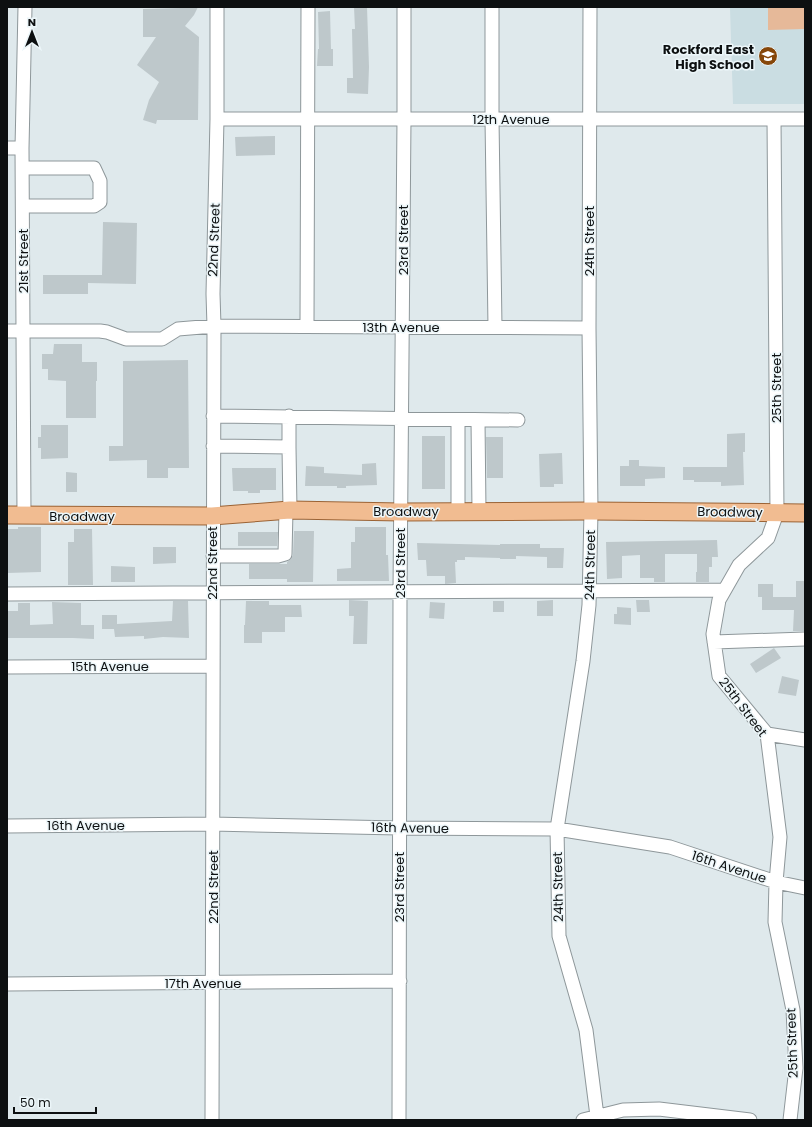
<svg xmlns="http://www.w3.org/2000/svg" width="812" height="1127" viewBox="0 0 812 1127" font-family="Poppins,sans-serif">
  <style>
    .built { fill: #cadde2 }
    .green { fill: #e6b999 }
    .building { fill: #bec8cb }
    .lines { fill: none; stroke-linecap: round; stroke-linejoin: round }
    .minor-casing { stroke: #8e979a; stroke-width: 15 }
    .major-casing { stroke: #9b6335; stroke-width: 19 }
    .minor { stroke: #fff; stroke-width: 13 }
    .major { stroke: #f1bc91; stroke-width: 17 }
    .labels { text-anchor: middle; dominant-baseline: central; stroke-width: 3; stroke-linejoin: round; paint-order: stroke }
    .poi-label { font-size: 13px; font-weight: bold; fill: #0d1011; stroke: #ecf6f9; text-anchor: end }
    .street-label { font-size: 13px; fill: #0d1011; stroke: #ecf6f9 }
  </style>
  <rect width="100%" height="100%" fill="#dfe9ec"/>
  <path class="built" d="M730 7H805V104H733Z"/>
  <path class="green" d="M768 7H805V29L768 30Z"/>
  <path class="building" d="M180 7H198L194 15 185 26 199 37 198 120H157L156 124 143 120 149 100 159 82 137 65 156 37H143V9L180 8Z
    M354 7H367L369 67 368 94 347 93V78H353L352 29H355Z
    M330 11 331 49H333V66H317L318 49H319L318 12Z
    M275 136V155L236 156 235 137Z
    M103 222 137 223 136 284 88 283V294H43V275H102Z
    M54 344H82V362H97V381H96V418H66V381L48 380V369H42V354H53Z
    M188 360 189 468H168V478H147V460L109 461V446H123V361Z
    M41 425H68V458L41 459V448H38V437H41Z
    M745 433V452H743L744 485 721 486V482H694V480H683V467H727V434Z
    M422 436H445V489H422Z
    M486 437H503V478H487Z
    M562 453 563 484H554V487H540L539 454Z
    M629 460H639V466L665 467V478L645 479V486H620V466H629Z
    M376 463 377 485 346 486V488H337V486H305L306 466 324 467V473L362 475V464Z
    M232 468H276V490H260V493H248V491H233Z
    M66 472 77 473V492H66Z
    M18 527H41V572L7 573V529H18Z
    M355 527H386V555H388L389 581H337V569L351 568V542H355Z
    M74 529H92L93 585H68V542H74Z
    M294 531H314L313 582H287V579H249V564H287V562L291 559 293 555Z
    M238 532H278L277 546H238Z
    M717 540 718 557H712V567H709V582H696V572H697V554H665V582H654V578H640V555L622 556V578L607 579 606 542Z
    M417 543 500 545V544H540V548H564L563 568H547V557L516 556V559H500V558L465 557V560H457V562H455L456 583 445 584V576H427L426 560H418Z
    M153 547H176V563L153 564Z
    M111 566 135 567V582H111Z
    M796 581H805V631H793L794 610H762V597H758V584H773V597H796Z
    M349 600 368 601 367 644H353L354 616H349Z
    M553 600V616H537V601Z
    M636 600H649L650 612H637Z
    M173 601H188L189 638 163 637 144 639V636L115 637 114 629H102V615H117V624L172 621Z
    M246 601H269V605H301L302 617H285V632H262V643H244V625H245Z
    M493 601H504V612H493Z
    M52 602 81 603V625H94V639L73 638H7V611H18V603H30V625L53 624Z
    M430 602 445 603 444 619 429 618Z
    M617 607 631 608V625L614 624V614H617Z
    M774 648 781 658 756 673 750 664Z
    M782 676 799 680 796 696 778 693Z"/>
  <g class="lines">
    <g class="minor-casing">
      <path id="minor" d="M492 7V119L495 327
        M590 7 589 328 591 511 589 605 583 661 557 829 559 936 586 1030 597 1116
        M217 119H805
        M774 119 777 513 768 538 739 565 719 600 713 634 719 676 767 734 780 837 776 882 775 922 793 1010 796 1068 790 1120
        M7 148H22
        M23 168H94L100 181V202L94 206H23
        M307 326 308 7
        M7 331H100L107 332 126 339H162L178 329 214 326 589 328
        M213 416 518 420
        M289 416V447
        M458 420V511
        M478 420 479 511
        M213 446 289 447 290 510
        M24 515 22 148 25 7
        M213 556H278L285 554 286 510
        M7 594 724 590
        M714 642 805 639
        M7 667 213 666
        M767 734 805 740
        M7 826 212 824 399 828 557 829 670 847 776 882 805 888
        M7 984 400 981
        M212 1120 214 326 213 294 217 119V7
        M399 1120 400 592 404 119V7
        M583 1120 623 1110 659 1109 750 1120"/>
    </g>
    <g class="major-casing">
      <path id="major" d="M7 515 212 516 290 510 401 512 591 511 805 513"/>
    </g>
    <use href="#minor" class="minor"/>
    <use href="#major" class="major"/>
  </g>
  <defs>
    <g id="school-disc" transform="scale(1)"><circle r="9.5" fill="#86470a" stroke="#ecf6f9"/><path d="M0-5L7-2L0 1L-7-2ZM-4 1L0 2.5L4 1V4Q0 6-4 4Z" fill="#fff"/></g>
  </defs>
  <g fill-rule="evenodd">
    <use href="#school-disc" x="768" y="56"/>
  </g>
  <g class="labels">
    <g class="poi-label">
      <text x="754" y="49">Rockford East<tspan x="754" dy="15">High School</tspan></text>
    </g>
    <g class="street-label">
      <text x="511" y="119">12th Avenue</text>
      <text transform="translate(214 240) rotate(-88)">22nd Street</text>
      <text transform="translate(403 240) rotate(-90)">23rd Street</text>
      <text transform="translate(589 241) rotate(-90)">24th Street</text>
      <text transform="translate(23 261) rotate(-90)">21st Street</text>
      <text x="401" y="327">13th Avenue</text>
      <text transform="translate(776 388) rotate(-90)">25th Street</text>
      <text x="406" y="511">Broadway</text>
      <text transform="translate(730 512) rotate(1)">Broadway</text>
      <text x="82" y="516">Broadway</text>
      <text transform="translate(212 563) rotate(-90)">22nd Street</text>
      <text transform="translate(400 563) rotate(-90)">23rd Street</text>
      <text transform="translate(590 565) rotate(-89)">24th Street</text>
      <text x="110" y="666">15th Avenue</text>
      <text transform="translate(743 707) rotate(53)">25th Street</text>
      <text x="86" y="825">16th Avenue</text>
      <text transform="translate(410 828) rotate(1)">16th Avenue</text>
      <text transform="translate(729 867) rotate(18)">16th Avenue</text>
      <text transform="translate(213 887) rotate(-90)">22nd Street</text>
      <text transform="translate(399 887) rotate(-90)">23rd Street</text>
      <text transform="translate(558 887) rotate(-91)">24th Street</text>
      <text x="203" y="983">17th Avenue</text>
      <text transform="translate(792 1043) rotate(-92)">25th Street</text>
    </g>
  </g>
  <rect width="812" height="1127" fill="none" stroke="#0d1011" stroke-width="16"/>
  <g transform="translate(32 32)" stroke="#ecf6f9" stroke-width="3" paint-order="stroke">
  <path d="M0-3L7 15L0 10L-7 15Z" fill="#0d1011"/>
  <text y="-6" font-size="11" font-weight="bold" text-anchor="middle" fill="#0d1011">N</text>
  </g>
  <path d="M14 1107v6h82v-6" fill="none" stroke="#0d1011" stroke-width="2"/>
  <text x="20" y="1107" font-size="12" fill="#0d1011" stroke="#ecf6f9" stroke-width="3" paint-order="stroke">50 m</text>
</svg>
